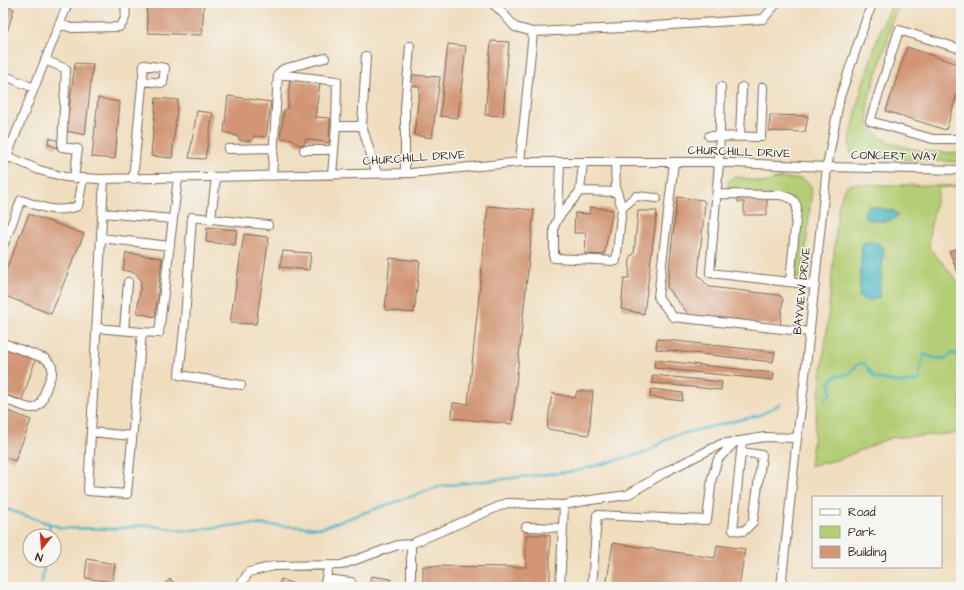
<svg xmlns="http://www.w3.org/2000/svg" width="964" height="590" viewBox="0 0 964 590" font-family="'Architects Daughter',sans-serif">
  <style>
    .green { fill: #b4ce74; stroke: #787c49 }
    .water { fill: #47b5c3; stroke: #417070 }
    .lines { fill: none; stroke-linecap: round; stroke-linejoin: round }
    .stream { stroke: #47b5c3; stroke-width: 2.5 }
    .building { fill: #d29676 }
    .minor-casing { stroke: #7a6956; stroke-width: 10 }
    .minor { stroke: #fff; stroke-width: 8 }
    .labels { text-anchor: middle; dominant-baseline: central; stroke-width: 3; stroke-linejoin: round; paint-order: stroke }
    .street-label { font-size: 12px; fill: #3b2a1e; stroke: #f6f6f2 }
  </style>
  <rect width="100%" height="100%" fill="#f6f6f2"/>
  <filter id="ink" filterUnits="userSpaceOnUse"><feTurbulence type="fractalNoise" baseFrequency=".025" numOctaves="2"/><feDisplacementMap in="SourceGraphic" scale="8" xChannelSelector="R" yChannelSelector="G"/><feConvolveMatrix kernelMatrix="1 2 1 2 8 2 1 2 1" color-interpolation-filters="sRGB"/></filter>
  <filter id="wash" filterUnits="userSpaceOnUse"><feTurbulence type="fractalNoise" baseFrequency=".012" numOctaves="4" result="noise"/><feDisplacementMap in="SourceGraphic" scale="16" xChannelSelector="R" yChannelSelector="G"/><feGaussianBlur stdDeviation="0.9" result="paint"/><feColorMatrix in="noise" values="0 0 0 0 0 0 0 0 0 0 0 0 0 0 0 0 0 1.4 0 .05"/><feComposite in="paint" operator="in"/></filter>
  <g filter="url(#wash)">
    <rect width="100%" height="100%" fill="#f0ddbe"/>
    <path class="green" d="M893 3H901L891 22 888 40 881 60 868 101V126C873 131 879 137 885 140 909 151 935 153 961 153V162L859 158 850 153 849 144 862 86 881 28Z
      M734 176 764 183 780 178 803 179 812 187 803 278H795L799 224 794 199 734 194 728 190V182Z
      M850 184 961 186 939 188 930 229 929 247 958 282H961V433L890 438 840 459 810 466 827 329 838 208 844 189Z"/>
    <path class="water" d="M870 206 894 211 898 215 893 220 884 222 866 219 864 215 866 208Z
      M865 242C873 242 879 241 884 249L879 298 868 301 859 297 862 245Z"/>
    <g class="lines">
      <path class="stream" d="M961 333 960 338 961 340
        M825 399 831 394 830 382 836 376C848 376 850 373 858 364L864 363 875 378C890 381 905 385 919 380L920 369 924 354 934 358 946 359 951 353 961 356
        M3 508 62 528 114 529 146 525 186 531 245 524 321 528 441 486 576 471 647 452 672 436 760 415 780 404
        M48 536 50 524
        M41 587 45 560"/>
    </g>
    <g id="blocks">
      <path class="building" d="M146 3H204L202 35 148 33Z
        M3 4 14 9 3 45Z
        M491 41 509 42 503 116 485 115Z
        M448 44 466 46 458 118 440 116Z
        M907 47 961 65V82L946 130 886 111Z
        M75 63 93 64 85 135 66 131Z
        M413 75 440 77 432 138 414 135 420 87 411 85Z
        M290 78 320 84 315 117 330 118 329 143 306 139 304 145 297 144 292 139 280 138 284 110 288 107Z
        M228 96 271 102 266 137 254 136 252 141H240L237 136 224 132Z
        M98 98 120 102 115 159 92 157Z
        M156 98 178 100 172 158 151 156Z
        M197 111 213 113 205 159 189 158Z
        M770 115 808 116 805 132 769 131Z
        M49 138 59 141 57 148 48 144Z
        M738 196H767V215H744V202H738Z
        M677 197 703 200 705 203 698 275 709 287 779 295 783 299 780 326 690 316 667 288Z
        M488 206 534 210 512 424 452 418 453 403 468 404Z
        M590 207 613 210 604 255 585 254 586 233H574L575 213 589 214Z
        M638 211H657L644 314 621 309 624 278H629L630 256 634 254Z
        M29 214 84 234 51 314 3 295V276Z
        M207 227 237 230 235 245 206 242Z
        M244 234 269 237 256 324 230 323Z
        M961 247V272L958 273 949 251Z
        M283 251 311 253 309 270 280 267Z
        M126 253 162 258 155 317 137 313 141 282 136 273 123 270Z
        M390 258 420 261 414 313 385 310Z
        M657 339 775 352 773 362 656 349Z
        M3 347 36 358 22 400 3 394Z
        M655 360 774 373 773 380 654 368Z
        M653 375 722 382 721 390 652 383Z
        M651 389 683 393 682 401 650 397Z
        M577 391H593L589 435 547 429 552 393 575 398Z
        M3 409 31 420 15 461 3 457Z
        M526 535H550V587H423V566L526 567Z
        M613 543 715 558 717 545 745 549 739 587H606Z
        M87 559 115 564 112 582 85 578Z
        M371 576 391 579 390 587H369Z
        M170 579 177 586 176 587H161Z
        M281 579 301 587H278Z"/>
    </g>
  </g>
  <g filter="url(#ink)">
    <use href="#blocks" fill-opacity="0" stroke="#7a6956" stroke-width="1"/>
    <g class="lines">
      <g class="minor-casing">
        <path id="minor" d="M492 3 501 11 515 27 533 32 624 28 763 19 777 3
          M59 24 72 28 119 27C127 20 126 13 125 3
          M961 49 899 30 870 121 933 139H961
          M45 60 66 69 62 147 78 149 74 178
          M278 74 283 69 325 58
          M3 75 34 88
          M721 87 719 163 710 273 815 285
          M336 126H362L377 174
          M362 126 366 56
          M709 136 761 137 763 87
          M740 136 742 87
          M3 141 11 144
          M228 149 274 148
          M304 150H334
          M7 156 39 170 65 177 99 179 411 173 520 162H709L827 167 961 170
          M520 162 533 32
          M583 162 580 191 558 218 554 227V258L616 261 622 208 616 189 615 162
          M674 162 658 297 673 317 810 332
          M3 166 68 3
          M405 173V107L410 46
          M272 176 278 74 337 81 336 126 332 175
          M216 177 211 219 268 225
          M104 179 88 491 127 494 142 332 159 333 178 178
          M133 179 144 65 165 68 163 83 142 81
          M580 191 617 192
          M717 194 780 195C789 197 796 199 797 208L790 282
          M622 208 636 196 657 198
          M102 213 173 219
          M558 218 560 162
          M211 219 192 217 185 320 179 375 241 385
          M101 238 170 246
          M3 246 21 200C43 207 55 214 78 206L83 178
          M96 328 142 332
          M124 330 128 282
          M3 343 46 359 52 366V373L41 403 35 408H29L3 399
          M91 432 132 436
          M741 452 762 455 753 522 744 531 733 530 741 452 742 441
          M526 527 563 528
          M326 579 351 582 350 587
          M239 587 249 572 274 566 341 565 398 545 411 544
          M324 587 329 565
          M411 587V544L507 503 564 505 584 501 627 495 671 469 721 444 765 437 797 438
          M560 587 564 505
          M592 587 597 515 707 520 712 478 718 459 735 442
          M781 587 797 438 804 385 827 167 840 97 868 14 873 3"/>
      </g>
      <use href="#minor" class="minor"/>
    </g>
  </g>
  <g class="labels">
    <g class="street-label">
      <text transform="translate(739 152) rotate(2)">CHURCHILL DRIVE</text>
      <text transform="translate(894 156) rotate(1)">CONCERT WAY</text>
      <text transform="translate(414 158) rotate(-4)">CHURCHILL DRIVE</text>
      <text transform="translate(802 291) rotate(-84)">BAYVIEW DRIVE</text>
    </g>
  </g>
  <rect width="964" height="590" fill="none" stroke="#f6f6f2" stroke-width="16"/>
  <rect x="812" y="496" width="130" height="72" fill="#f6f6f2" stroke="#aba49d"/>
  <rect x="820" y="509" width="20" height="6" fill="#ffffff" stroke="#aba49d"/>
  <text x="848" y="516" font-size="12" fill="#3b2a1e">Road</text>
  <rect x="820" y="526" width="20" height="12" fill="#b4ce74" stroke="#aba49d"/>
  <text x="848" y="536" font-size="12" fill="#3b2a1e">Park</text>
  <rect x="820" y="546" width="20" height="12" fill="#d29676" stroke="#aba49d"/>
  <text x="848" y="556" font-size="12" fill="#3b2a1e">Building</text>
  <g transform="translate(42 548) rotate(197)"><circle r="19" fill="#f6f6f2" stroke="#aba49d"/>
  <path d="M0-3L7 15L0 10L-7 15Z" fill="#c8321e"/>
  <text y="-6" font-size="11" font-weight="bold" text-anchor="middle" fill="#3b2a1e">N</text>
  </g>
</svg>
